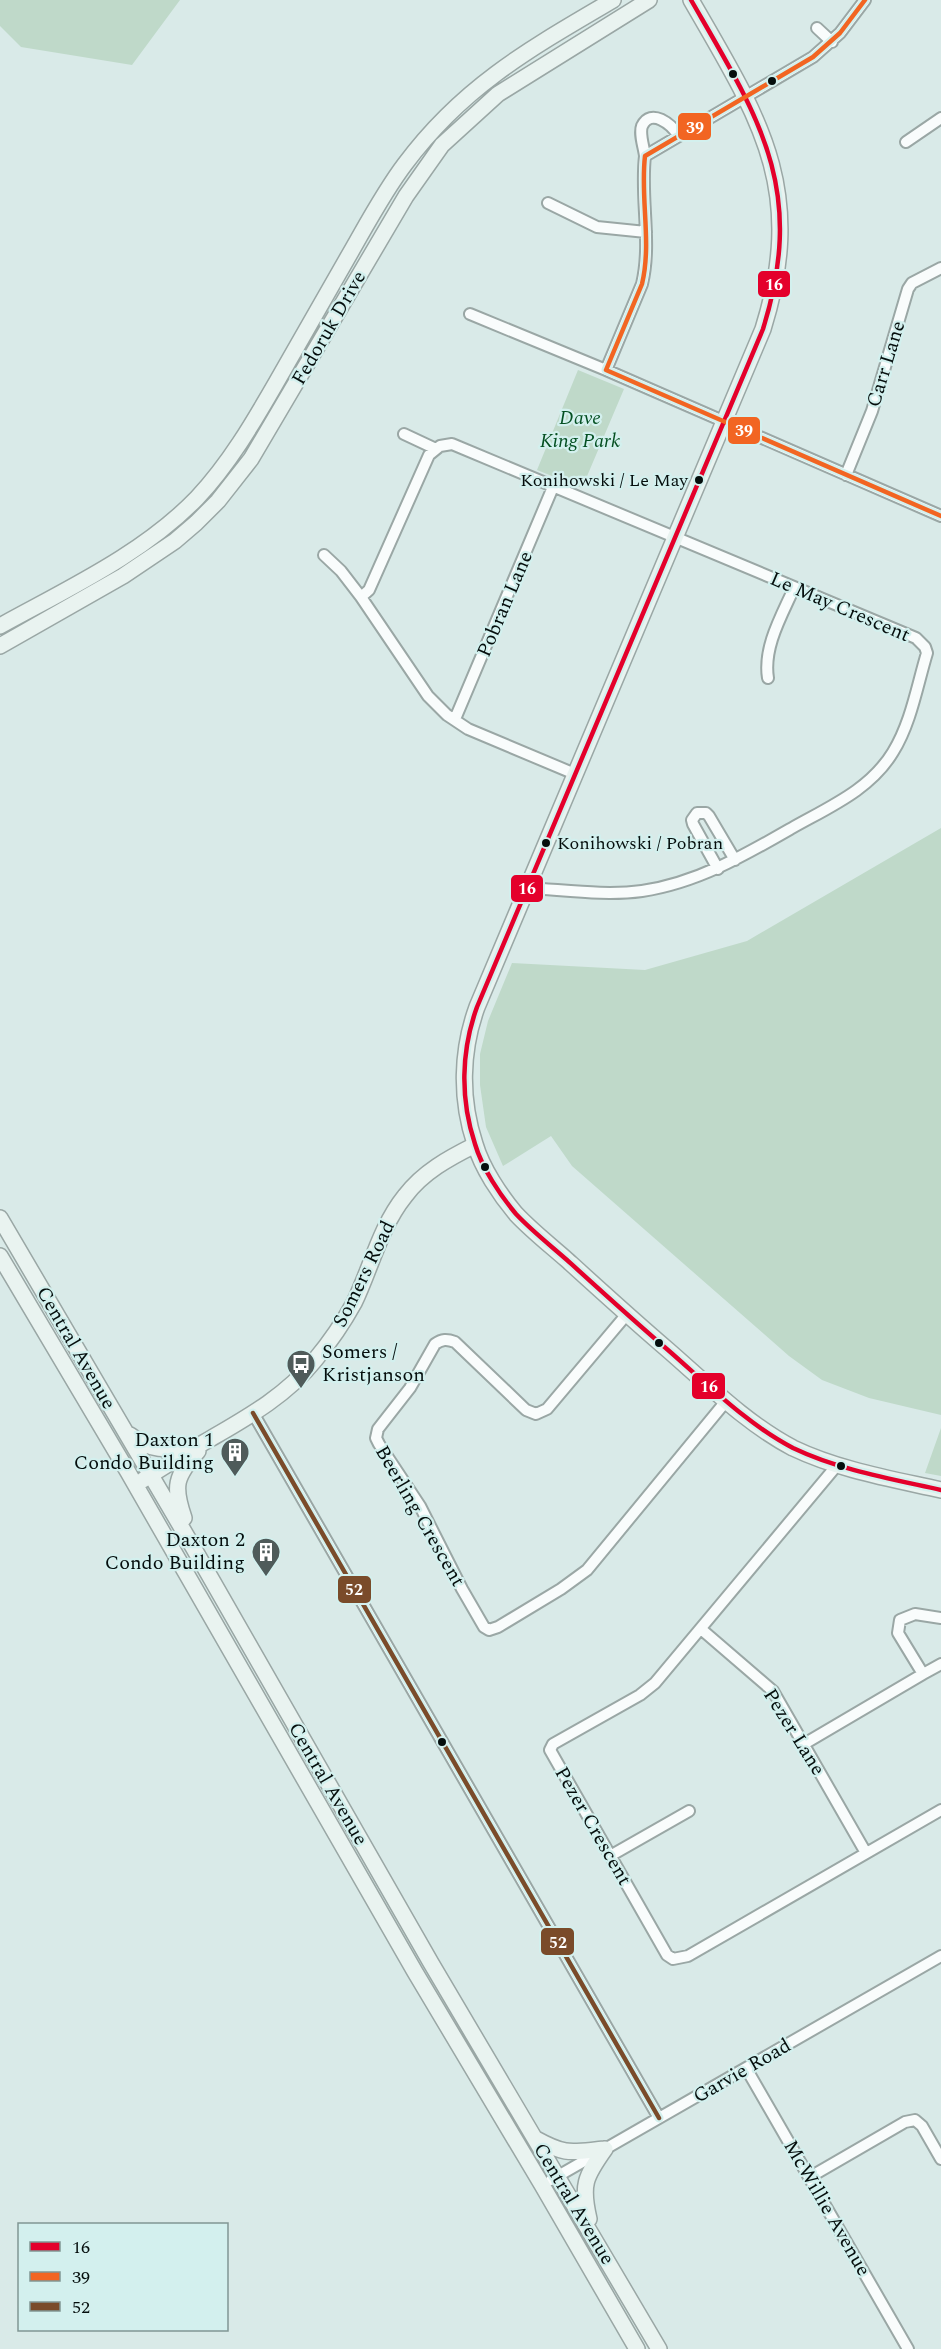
<svg xmlns="http://www.w3.org/2000/svg" width="941" height="2349" viewBox="0 0 941 2349" font-family="Spectral,serif">
  <style>
    .green { fill: #bfd9c9 }
    .lines { fill: none; stroke-linecap: round; stroke-linejoin: round }
    .street-casing { stroke: #9aa7a5; stroke-width: 14 }
    .secondary-casing { stroke: #9aa7a5; stroke-width: 18 }
    .street { stroke: #f9fcfc; stroke-width: 10 }
    .secondary { stroke: #e9f3f0; stroke-width: 15 }
    .bus-1-casing { stroke: #d3f0ee; stroke-width: 9 }
    .bus-2-casing { stroke: #d3f0ee; stroke-width: 9 }
    .bus-3-casing { stroke: #d3f0ee; stroke-width: 9 }
    .bus-1 { stroke: #e4002b; stroke-width: 4.5 }
    .bus-2 { stroke: #f26522; stroke-width: 4.5 }
    .bus-3 { stroke: #7a4b2a; stroke-width: 4.5 }
    .bus-dot { fill: #050e0d; stroke: #d3f0ee; stroke-width: 2 }
    .labels { text-anchor: middle; dominant-baseline: central; stroke-width: 4.5; stroke-linejoin: round; paint-order: stroke }
    .bus-label { font-size: 18px; fill: #050e0d; stroke: #d3f0ee; text-anchor: end }
    .street-label { font-size: 20px; fill: #050e0d; stroke: #d3f0ee }
    .park-label { font-size: 20px; font-style: italic; fill: #045022; stroke: #d3f0ee }
    .poi-label { font-size: 20px; fill: #050e0d; stroke: #d3f0ee; text-anchor: end }
    .line-badge { stroke: #d3f0ee; stroke-width: 2 }
    .badge-label { font-size: 16px; text-anchor: middle; font-weight: bold; fill: #fff }
  </style>
  <rect width="100%" height="100%" fill="#d9eae8"/>
  <path class="green" d="M0 0H180L132 65 21 47 0 26Z
    M578 370 624 389 582 488 537 470Z
    M941 828V1415L869 1398 822 1380 789 1356 572 1166 551 1136 503 1166 486 1127 480 1085V1054L488 1021 512 963 645 970 747 941Z
    M941 1428V1476L925 1473Z"/>
  <g class="lines">
    <g class="street-casing">
      <path id="street" d="M865 0 840 33 813 57 645 156C640 198 652 242 642 284L606 370 941 516
        M817 28 832 42
        M906 142 941 118
        M645 156C644 147 639 134 642 126 651 107 672 125 678 135
        M548 203 597 227 646 232
        M470 314 606 370
        M404 434 436 449
        M846 475 872 411 908 289 912 283 941 268
        M324 555 341 571 361 597
        M768 678C763 647 782 615 794 588
        M455 719 553 487
        M718 869 693 824 692 820 697 813H706L709 816 735 860
        M528 888C565 890 605 896 642 891 697 883 745 855 792 828 829 807 870 790 893 752 911 723 917 686 927 653L925 647 916 638 452 444 440 446 429 455 369 590 361 597 428 696 447 715 468 729 575 774
        M627 1314 547 1409 536 1414 526 1410 455 1342C447 1339 442 1339 435 1344L410 1388 378 1429 376 1438 379 1444 420 1506 462 1589 484 1627 489 1630 498 1627 561 1589 587 1570 727 1400
        M253 1413 659 2118
        M838 1464 655 1683 640 1695 553 1744 550 1750 667 1955 673 1959 688 1956 941 1810
        M941 1618 915 1614 900 1620 898 1633 923 1674 941 1664
        M701 1629 773 1691 866 1853
        M804 1744 923 1674
        M610 1856 689 1811
        M746 2068 908 2349
        M810 2177 905 2122 915 2120 922 2126 941 2159
        M551 2180 941 1956"/>
    </g>
    <g class="secondary-casing">
      <path id="secondary" d="M691 0C759 118 807 188 763 329L477 1007C461 1051 460 1099 475 1144 482 1168 500 1195 516 1214 532 1231 550 1245 567 1260 600 1290 634 1321 668 1350 707 1384 747 1424 793 1448 839 1470 892 1479 941 1490
        M0 626C67 589 143 554 197 498 229 464 253 423 276 383 300 341 324 299 348 257 366 226 383 193 405 164 463 86 531 48 613 0
        M0 646 123 576 175 541 196 523 218 501 251 459 406 196 442 145 498 94 649 0
        M0 1218 193 1547 431 1963 659 2349
        M0 1256 128 1472 415 1972 542 2185 637 2349
        M130 1435C149 1451 168 1451 191 1445
        M143 1480C165 1466 187 1452 210 1439 248 1417 287 1395 315 1360 330 1342 343 1323 354 1303 371 1268 380 1227 405 1196 423 1172 449 1158 475 1145
        M184 1518C173 1486 175 1477 198 1451
        M536 2139C567 2156 571 2152 605 2149
        M589 2219C581 2185 585 2177 605 2149"/>
    </g>
    <use href="#street" class="street"/>
    <use href="#secondary" class="secondary"/>
    <g class="bus-1-casing">
      <path id="bus-1" d="M691 0C759 118 807 188 763 329L477 1007C461 1051 460 1099 475 1144 482 1168 500 1195 516 1214 532 1231 550 1245 567 1260 600 1290 634 1321 668 1350 707 1384 747 1424 793 1448 839 1470 892 1479 941 1490"/>
    </g>
    <g class="bus-2-casing">
      <path id="bus-2" d="M865 0 840 33 813 57 645 156C640 198 652 242 642 284L606 370 941 516"/>
    </g>
    <g class="bus-3-casing">
      <path id="bus-3" d="M253 1413 659 2118"/>
    </g>
    <use href="#bus-1" class="bus-1"/>
    <use href="#bus-2" class="bus-2"/>
    <use href="#bus-3" class="bus-3"/>
  </g>
  <defs>
    <g id="bus-pin" transform="scale(1.5)"><path d="M0 17L-7.5 6A9.5 9.5 0 1 1 7.5 6Z" fill="#4f5b5a" stroke="#d3f0ee"/><path d="M-5-6H5V4H4V6H2V4H-2V6H-4V4H-5ZM-3.5-4V0h7V-4ZM-3.5 1.2v1.5H-2V1.2ZM2 1.2v1.5H3.5V1.2Z" fill="#fff"/></g>
    <g id="building-pin" transform="scale(1.5)"><path d="M0 17L-7.5 6A9.5 9.5 0 1 1 7.5 6Z" fill="#4f5b5a" stroke="#d3f0ee"/><path d="M-4-6H4V6H1V3H-1V6H-4ZM-2.5-4.3h1.7v1.8h-1.7ZM.8-4.3h1.7v1.8H.8ZM-2.5-1h1.7V.8h-1.7ZM.8-1h1.7V.8H.8Z" fill="#fff"/></g>
  </defs>
  <g fill-rule="evenodd">
    <use href="#bus-pin" x="301" y="1364"/>
    <use href="#building-pin" x="235" y="1452"/>
    <use href="#building-pin" x="266" y="1552"/>
  </g>
  <g class="bus-dot">
    <circle cx="733" cy="74" r="5"/>
    <circle cx="772" cy="81" r="5"/>
    <circle cx="699" cy="480" r="5"/>
    <circle cx="546" cy="843" r="5"/>
    <circle cx="485" cy="1167" r="5"/>
    <circle cx="659" cy="1343" r="5"/>
    <circle cx="841" cy="1466" r="5"/>
    <circle cx="442" cy="1742" r="5"/>
  </g>
  <g class="labels">
    <g class="bus-label">
      <text x="688" y="480">Konihowski / Le May</text>
      <text x="557" y="843" text-anchor="start">Konihowski / Pobran</text>
    </g>
    <g class="street-label">
      <text transform="translate(329 328) rotate(-60)">Fedoruk Drive</text>
      <text transform="translate(886 364) rotate(-73)">Carr Lane</text>
      <text transform="translate(505 604) rotate(-67)">Pobran Lane</text>
      <text transform="translate(840 607) rotate(23)">Le May Crescent</text>
      <text transform="translate(364 1274) rotate(-64)">Somers Road</text>
      <text transform="translate(76 1348) rotate(60)">Central Avenue</text>
      <text transform="translate(420 1516) rotate(60)">Beerling Crescent</text>
      <text transform="translate(794 1732) rotate(58)">Pezer Lane</text>
      <text transform="translate(328 1784) rotate(60)">Central Avenue</text>
      <text transform="translate(593 1826) rotate(60)">Pezer Crescent</text>
      <text transform="translate(742 2071) rotate(-30)">Garvie Road</text>
      <text transform="translate(574 2204) rotate(59)">Central Avenue</text>
      <text transform="translate(827 2208) rotate(60)">McWillie Avenue</text>
    </g>
    <g class="park-label">
      <text x="580" y="418">Dave<tspan x="580" dy="23">King Park</tspan></text>
    </g>
    <g class="poi-label">
      <text x="322" y="1352" text-anchor="start">Somers /<tspan x="322" dy="23">Kristjanson</tspan></text>
      <text x="214" y="1440">Daxton 1<tspan x="214" dy="23">Condo Building</tspan></text>
      <text x="245" y="1540">Daxton 2<tspan x="245" dy="23">Condo Building</tspan></text>
    </g>
  </g>
  <g class="line-badge">
    <rect x="677" y="112" width="35" height="29" rx="6" fill="#f26522"/>
    <rect x="757" y="270" width="34" height="28" rx="6" fill="#e4002b"/>
    <rect x="727" y="416" width="34" height="29" rx="6" fill="#f26522"/>
    <rect x="510" y="874" width="34" height="29" rx="6" fill="#e4002b"/>
    <rect x="691" y="1372" width="35" height="28" rx="6" fill="#e4002b"/>
    <rect x="337" y="1575" width="35" height="29" rx="6" fill="#7a4b2a"/>
    <rect x="540" y="1927" width="35" height="29" rx="6" fill="#7a4b2a"/>
  </g>
  <g class="badge-label">
    <text x="695" y="133">39</text>
    <text x="774" y="290">16</text>
    <text x="744" y="436">39</text>
    <text x="527" y="894">16</text>
    <text x="709" y="1392">16</text>
    <text x="354" y="1595">52</text>
    <text x="558" y="1948">52</text>
  </g>
  <rect x="18" y="2223" width="210" height="108" fill="#d3f0ee" stroke="#819694" stroke-width="1.5"/>
  <rect x="30" y="2242" width="30" height="9" fill="#e4002b" stroke="#819694" stroke-width="1.5"/>
  <text x="72" y="2253" font-size="18" fill="#050e0d">16</text>
  <rect x="30" y="2272" width="30" height="9" fill="#f26522" stroke="#819694" stroke-width="1.5"/>
  <text x="72" y="2283" font-size="18" fill="#050e0d">39</text>
  <rect x="30" y="2302" width="30" height="9" fill="#7a4b2a" stroke="#819694" stroke-width="1.5"/>
  <text x="72" y="2313" font-size="18" fill="#050e0d">52</text>
</svg>
